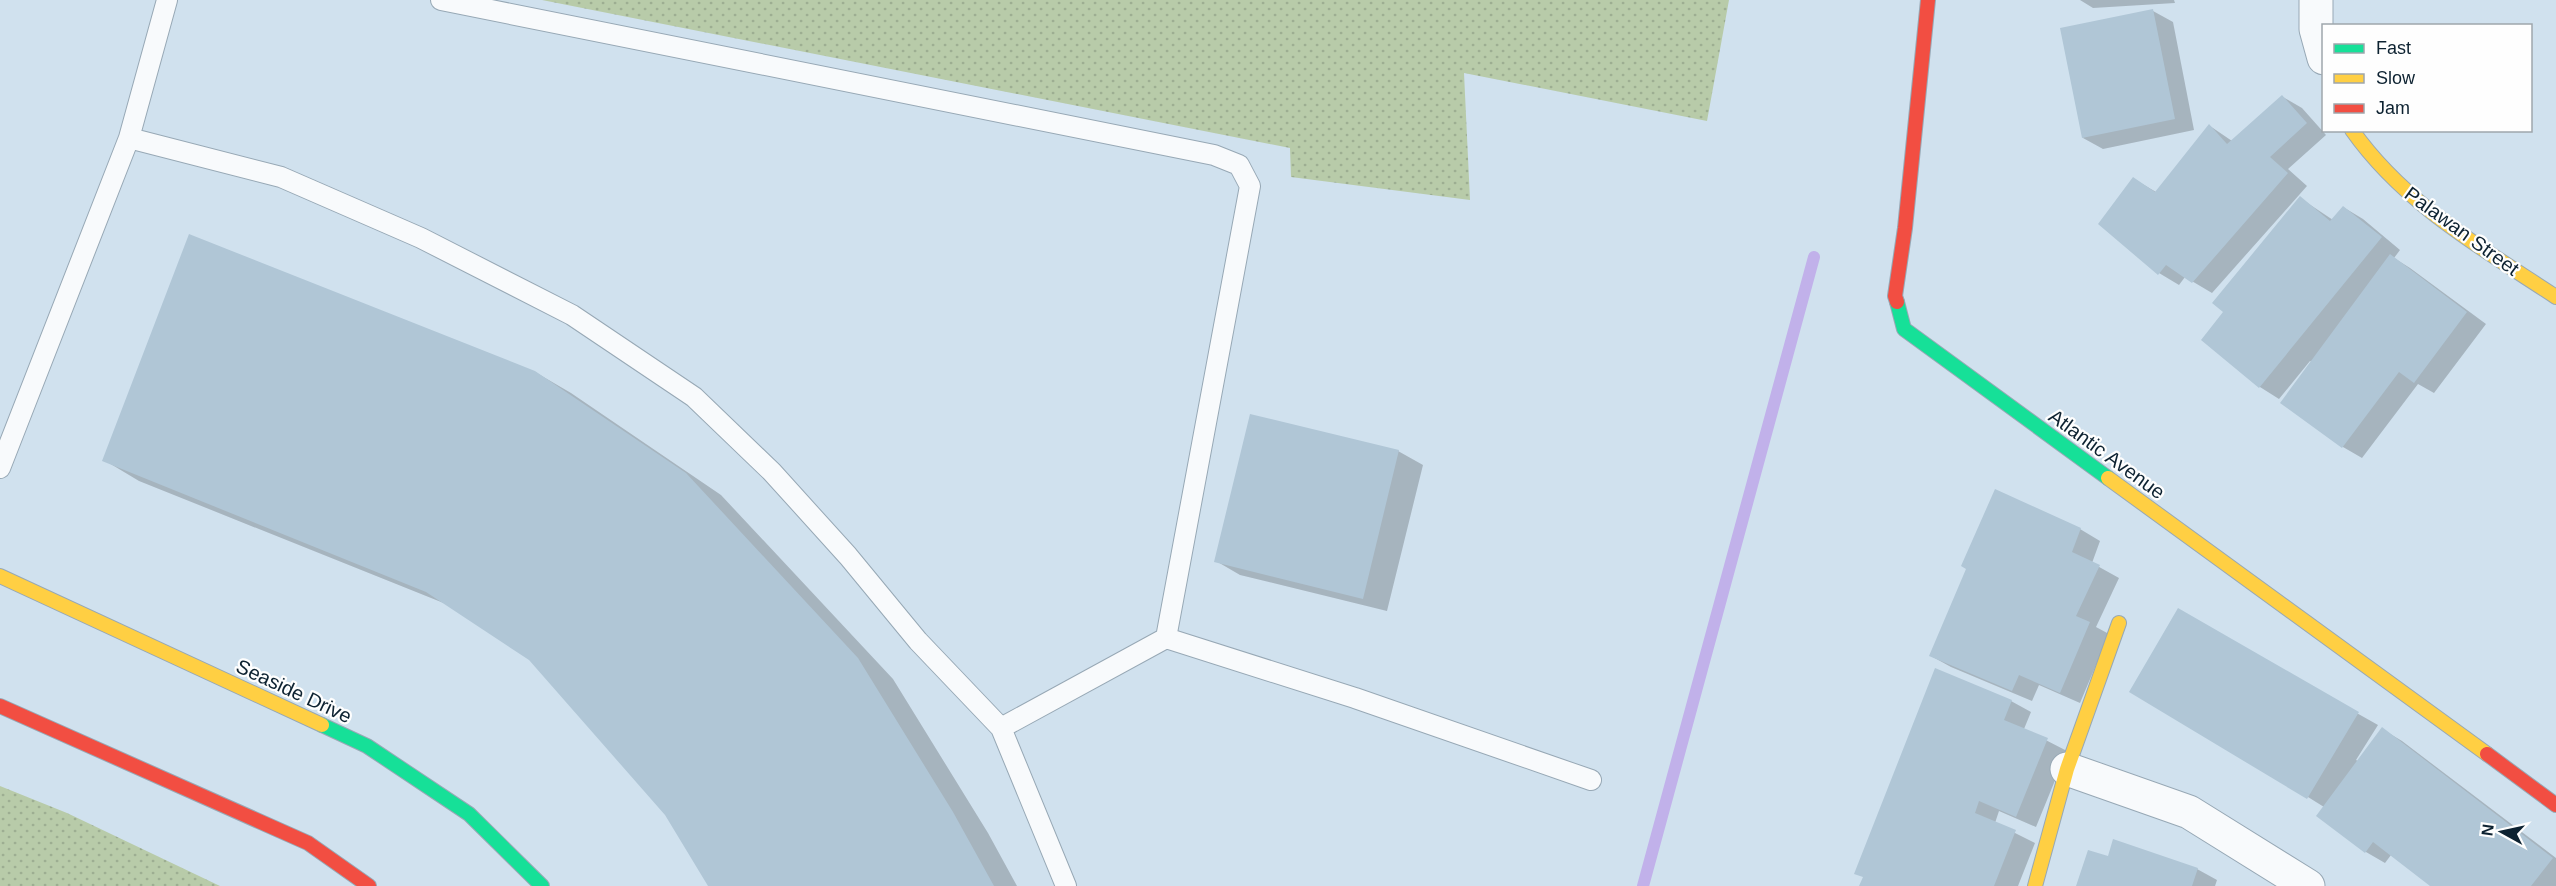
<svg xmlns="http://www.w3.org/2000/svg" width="2556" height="886" viewBox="0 0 2556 886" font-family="Arial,sans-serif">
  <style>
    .grass { fill: url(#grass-dots) }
    .shadow { fill: #0003 }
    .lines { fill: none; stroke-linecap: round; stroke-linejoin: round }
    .stream { stroke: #c1b1ea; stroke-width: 12 }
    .building { fill: #b0c6d6 }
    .lane-casing { stroke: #97a8b5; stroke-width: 22 }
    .street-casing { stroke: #97a8b5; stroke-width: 35 }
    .fast-casing { stroke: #97a8b5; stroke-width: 16 }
    .slow-casing { stroke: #97a8b5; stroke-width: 16 }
    .jam-casing { stroke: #97a8b5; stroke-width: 16 }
    .lane { stroke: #f8fafc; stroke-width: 20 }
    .street { stroke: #f8fafc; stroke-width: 33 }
    .fast { stroke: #16e098; stroke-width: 14 }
    .slow { stroke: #ffcf43; stroke-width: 14 }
    .jam { stroke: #f24e42; stroke-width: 14 }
    .labels { text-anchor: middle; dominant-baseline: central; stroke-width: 4.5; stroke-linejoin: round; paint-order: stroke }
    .street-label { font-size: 20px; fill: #0d2231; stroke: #fefefe }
  </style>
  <defs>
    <pattern id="grass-dots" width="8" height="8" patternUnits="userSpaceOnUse" patternTransform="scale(1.5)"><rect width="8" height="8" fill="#b8cba9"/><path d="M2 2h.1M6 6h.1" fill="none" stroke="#9dae92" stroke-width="1.8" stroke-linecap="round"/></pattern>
  </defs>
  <rect width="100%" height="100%" fill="#d0e1ee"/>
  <path class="grass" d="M542 0H1729L1707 121 1464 73 1470 200 1291 177 1290 148Z
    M0 786 67 813 220 886H0Z"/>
  <path class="shadow" d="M2080 0H2174L2175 3 2093 8Z
    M2153 11 2173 22 2194 130 2103 149 2083 138Z
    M2283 97 2302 108 2326 135 2288 169 2307 186 2212 293 2185 277 2179 285 2159 273 2134 179 2156 192 2210 126 2232 141Z
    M2300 198 2333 220 2343 207 2363 219 2400 250 2394 258 2410 268 2486 324 2434 393 2418 384 2362 458 2343 447 2312 362 2310 361 2279 399 2260 387 2226 312Z
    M535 372 571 393 721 495 893 679 988 833 1017 886H710L666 815 530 659 451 606 139 481 104 460Z
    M1398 451 1423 465 1387 611 1240 575 1216 561Z
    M2080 529 2100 541 2092 563 2119 578 2096 627 2109 634 2080 703 2039 685 2032 701 1951 667 1931 656Z
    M2275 667 2378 725 2356 760 2358 761 2382 729 2402 741 2556 858V886H2433L2391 855 2385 863 2366 852 2324 807 2308 797Z
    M2011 701 2031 712 2024 729 2067 751 2036 827 1999 811 1995 823 2035 843 2018 886H1861Z
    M2109 858 2197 869 2217 880 2215 886H2077Z"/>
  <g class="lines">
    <path class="stream" d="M1643 886 1814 257"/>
  </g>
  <path class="building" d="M2153 9 2175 119 2082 138 2060 28Z
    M2282 95 2307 123 2270 157 2288 173 2192 283 2166 265 2158 275 2098 224 2133 177 2155 192 2209 124 2227 144Z
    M2300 196 2330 221 2343 206 2382 237 2259 388 2201 340 2223 312 2212 303Z
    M189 234 535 371 686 473 858 658 953 812 994 886H708L665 815 529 660 426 592 102 461Z
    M2390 254 2467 312 2414 383 2399 372 2342 448 2280 403Z
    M1250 414 1399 450 1363 599 1214 562Z
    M1995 489 2081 528 2072 552 2100 565 2076 616 2090 622 2060 693 2019 675 2012 691 1929 656 1966 569 1961 566Z
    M2178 608 2359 712 2307 799 2129 692Z
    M1935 668 2012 700 2004 720 2048 738 2016 817 1979 801 1975 813 2016 830 1994 886H1859L1863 877 1854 874Z
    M2382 727 2553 858 2531 886H2430L2373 842 2365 853 2316 816Z
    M2113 839 2198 868 2192 886H2076L2088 850 2108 856Z"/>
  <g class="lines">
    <g class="lane-casing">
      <path id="lane" d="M441 0 1214 155 1239 165 1250 186 1166 638
        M129 138 281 177 421 238 572 315 694 397 772 472 848 556 918 641 1001 728 1066 886
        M0 468 129 138 167 0
        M1001 728 1166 638 1355 698 1591 780"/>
    </g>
    <g class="street-casing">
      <path id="street" d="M2316 0V29L2324 58
        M2067 769 2189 812 2308 886"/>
    </g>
    <g class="fast-casing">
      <path id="fast" d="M1897 302 1904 329 2108 478
        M322 725 367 746 469 814 542 886"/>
    </g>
    <g class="slow-casing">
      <path id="slow" d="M2352 130C2404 204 2482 248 2556 297
        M2108 478 2487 754
        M0 576 322 725
        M2035 886 2067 769 2119 623"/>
    </g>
    <g class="jam-casing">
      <path id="jam" d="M1897 302 1895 296 1905 228 1928 0
        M0 706 308 843 369 886
        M2487 754 2556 805"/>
    </g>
    <use href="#lane" class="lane"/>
    <use href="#street" class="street"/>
    <use href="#fast" class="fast"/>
    <use href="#slow" class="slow"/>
    <use href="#jam" class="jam"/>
  </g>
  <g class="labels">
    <g class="street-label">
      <text transform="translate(2462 231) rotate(36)">Palawan Street</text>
      <text transform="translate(2107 454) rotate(36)">Atlantic Avenue</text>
      <text transform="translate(294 691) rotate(25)">Seaside Drive</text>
    </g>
  </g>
  <rect x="2322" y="24" width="210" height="108" fill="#fefefe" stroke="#9ea6ac" stroke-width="1.5"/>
  <rect x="2334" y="44" width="30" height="9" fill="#16e098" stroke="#9ea6ac" stroke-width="1.5"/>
  <text x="2376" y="54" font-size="18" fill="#0d2231">Fast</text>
  <rect x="2334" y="74" width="30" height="9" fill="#ffcf43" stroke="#9ea6ac" stroke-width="1.5"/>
  <text x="2376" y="84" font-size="18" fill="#0d2231">Slow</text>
  <rect x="2334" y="104" width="30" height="9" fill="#f24e42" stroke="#9ea6ac" stroke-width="1.5"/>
  <text x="2376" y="114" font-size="18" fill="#0d2231">Jam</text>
  <g transform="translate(2502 832) rotate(278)" stroke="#fefefe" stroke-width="4.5" paint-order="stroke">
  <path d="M0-4.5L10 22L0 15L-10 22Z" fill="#0d2231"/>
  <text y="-9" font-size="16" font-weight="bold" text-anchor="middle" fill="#0d2231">N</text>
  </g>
</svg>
